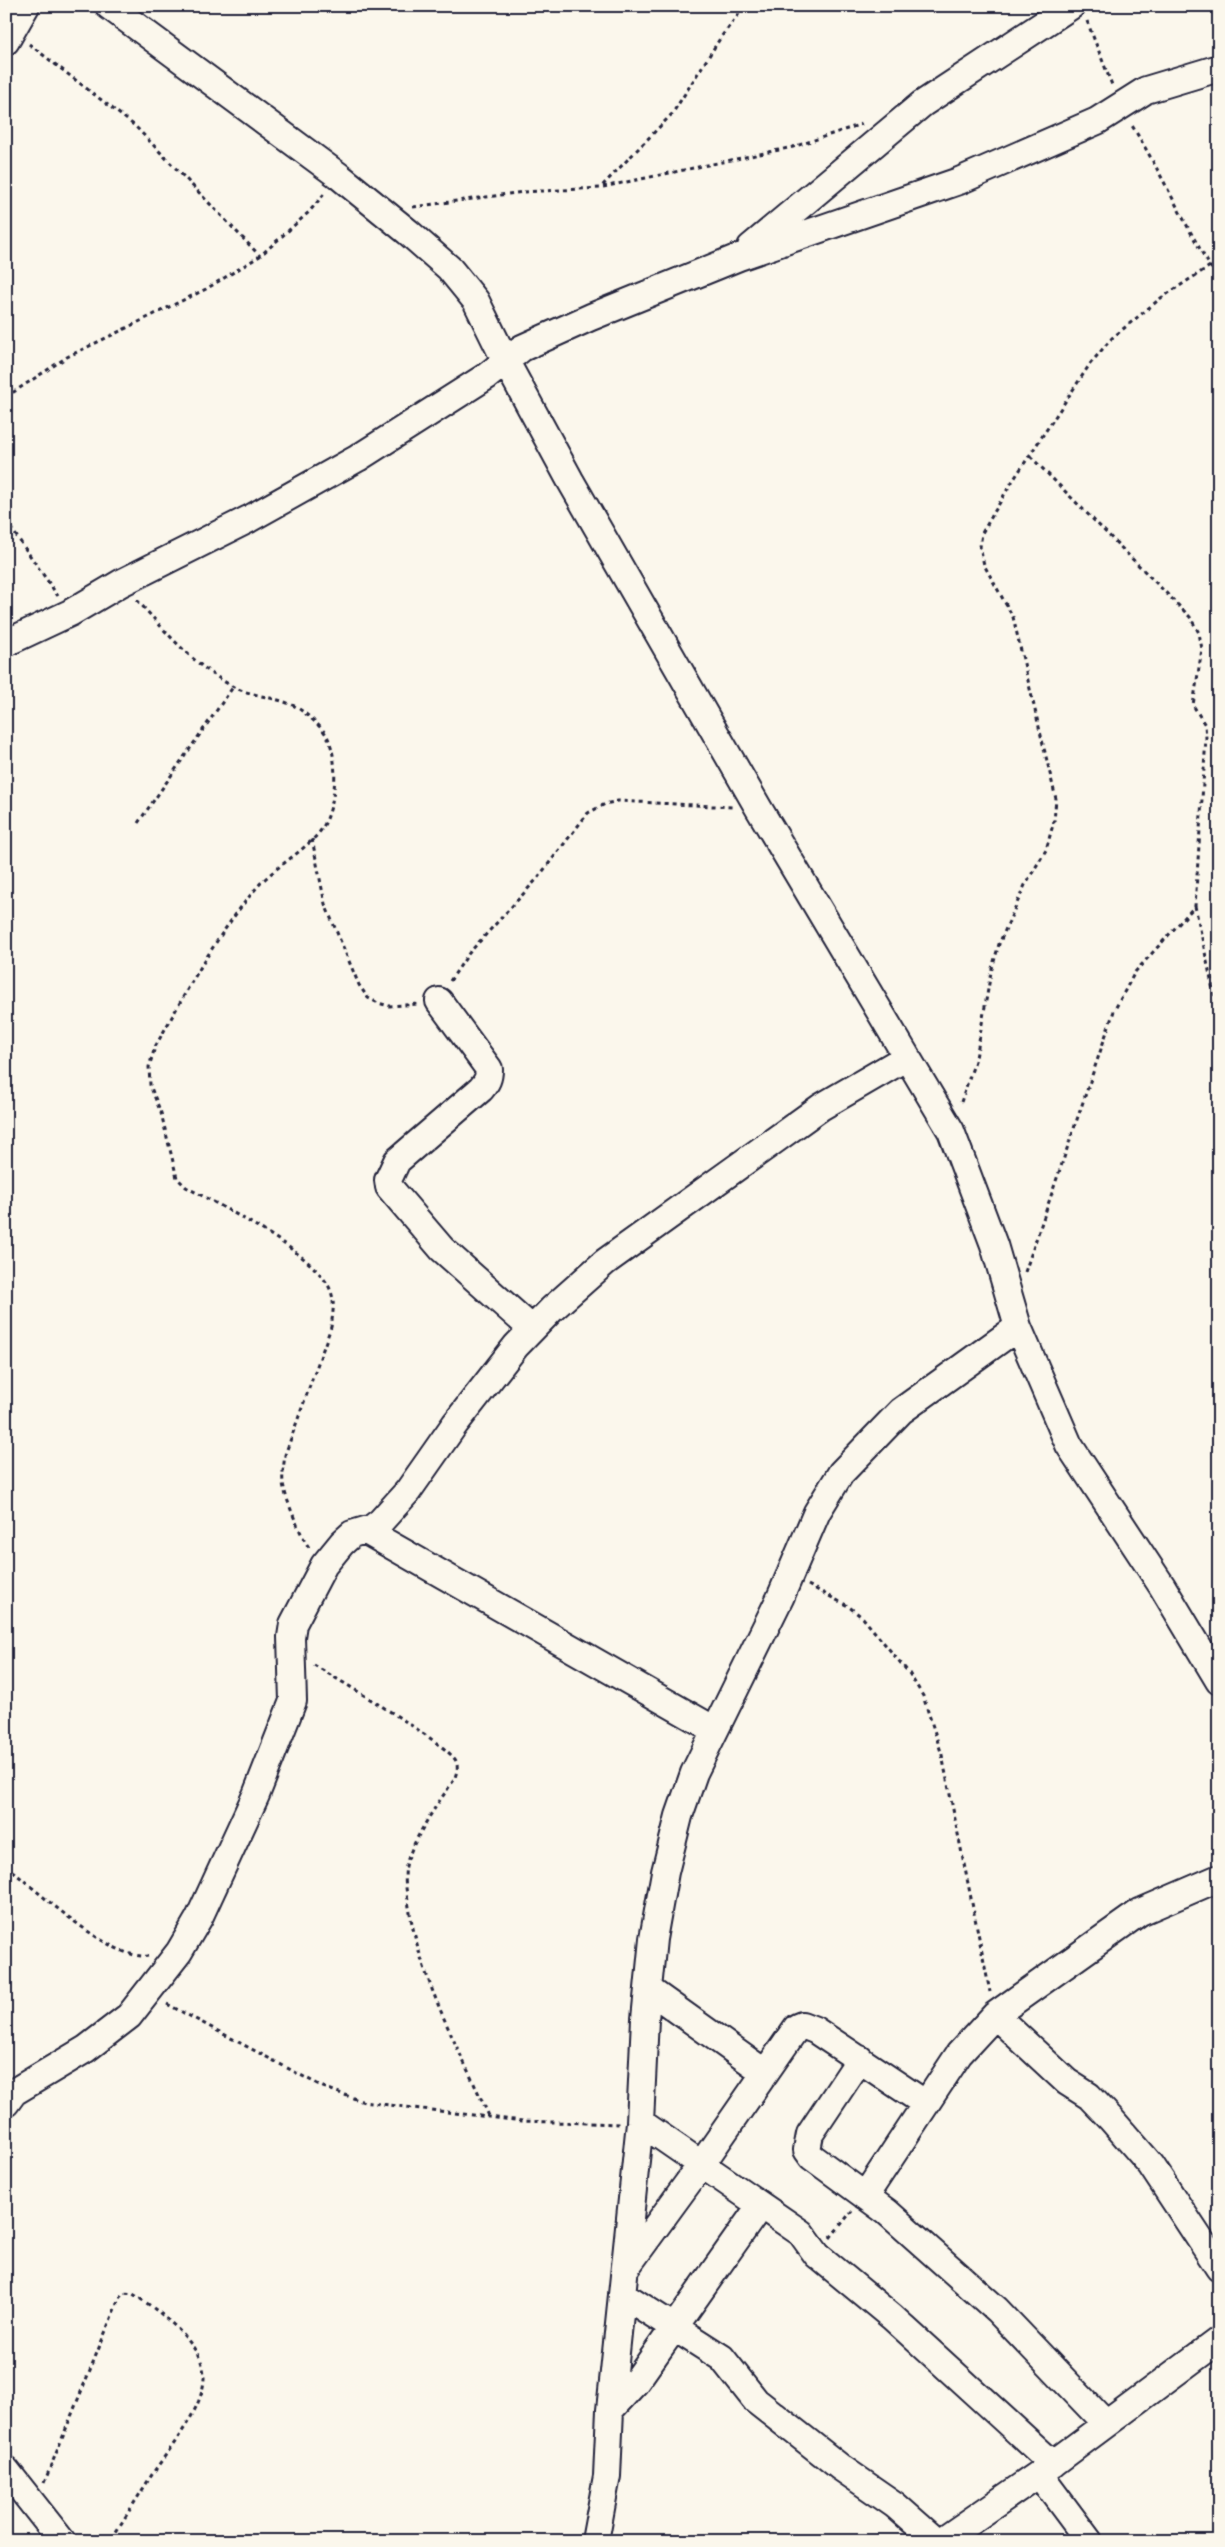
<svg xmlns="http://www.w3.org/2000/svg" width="1225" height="2547" viewBox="0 0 1225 2547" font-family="Sriracha,sans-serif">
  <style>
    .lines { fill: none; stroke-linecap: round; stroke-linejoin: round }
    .minor-casing { stroke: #22223b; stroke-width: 30 }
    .path { stroke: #22223b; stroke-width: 3; stroke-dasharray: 4 4; stroke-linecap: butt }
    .minor { stroke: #fbf7ec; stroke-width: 26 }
  </style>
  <rect width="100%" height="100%" fill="#fbf7ec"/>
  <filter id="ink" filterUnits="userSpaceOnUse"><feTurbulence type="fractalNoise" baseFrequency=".02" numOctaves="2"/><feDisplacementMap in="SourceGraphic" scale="10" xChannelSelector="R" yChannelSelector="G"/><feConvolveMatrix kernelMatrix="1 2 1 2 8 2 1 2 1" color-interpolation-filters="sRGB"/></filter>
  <g filter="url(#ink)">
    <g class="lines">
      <g class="minor-casing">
        <path id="minor" d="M109 6 339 176 408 232 449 268 476 301 505 360 570 480 759 809 951 1131 994 1245 1018 1327 1069 1445 1162 1586 1219 1681
          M6 41 26 6
          M751 247 922 104 1071 6
          M6 643 70 613 121 583 249 519 358 458 487 376 522 348 591 317 739 257 959 181 1097 121 1146 90 1219 68
          M439 1001 489 1069C489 1078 487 1082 481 1089L397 1161 388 1180 389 1187 442 1249 532 1329
          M366 1531 715 1730
          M648 1989 764 2072
          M995 2015 1067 2082 1089 2096 1111 2119 1151 2165 1219 2268
          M860 2059 810 2134 807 2150 812 2157 887 2212 997 2310 1106 2424
          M6 2103 14 2092 86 2049 129 2016 179 1952 199 1918 256 1795 293 1701 291 1637 293 1624 324 1565 342 1543 352 1534 372 1528 381 1521 408 1491 455 1424 516 1346 552 1309 605 1262 821 1107 907 1057
          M640 2122 801 2233 817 2255 892 2317 1053 2464
          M865 2196 959 2054 995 2015 1140 1912 1219 1878
          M625 2269 701 2165 797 2027 802 2025 815 2030 926 2104
          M622 2294 722 2358 756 2401 840 2467 895 2505 936 2541
          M610 2410 635 2383 760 2206
          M6 2470 62 2541
          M1039 2474 1089 2541
          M595 2541 607 2476 610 2410 640 2122 645 2019 653 1939 665 1872 679 1816 694 1773 780 1598 817 1512 841 1473 901 1411 1018 1327
          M942 2541 1039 2474 1219 2340"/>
      </g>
      <path class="path" d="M1087 21 1112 85
        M29 44 135 126 260 256
        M603 187 793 147 862 124
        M413 207 523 192 600 188 672 114 721 37 745 6
        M1210 266 1219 278
        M6 397 67 357 206 289 260 256 309 212 325 193
        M6 521 58 596
        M137 600C166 632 193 665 232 686 253 698 283 696 302 711 311 718 324 729 328 738 339 763 336 804 323 827 311 847 276 866 259 885 217 933 186 992 155 1047L149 1067 150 1085 161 1113 177 1178 186 1187C224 1208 307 1249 328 1285 336 1299 333 1312 331 1327L285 1455C284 1464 282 1473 283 1483 285 1498 301 1537 310 1549
        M138 823 233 687
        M312 839 325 904 359 985 368 998 378 1003 389 1006 418 1004
        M1195 906 1219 1017
        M450 981 469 953 536 880 588 813 605 804 618 801 733 807
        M961 1102 976 1058 991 972 999 944 1025 885 1046 850 1054 821 1056 799 1013 617 984 565 980 547 982 533 1010 485 1090 364 1112 338 1161 298 1210 266C1182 220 1160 170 1131 124
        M1025 1272 1114 1011 1135 972 1195 906 1206 738 1205 725 1193 705 1202 649 1199 633 1190 617 1030 456
        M808 1585 848 1606 863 1618 909 1673 923 1696 942 1755 990 1992
        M314 1665C337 1679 448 1744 456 1761 459 1768 456 1774 454 1780 439 1801 411 1842 406 1866 404 1877 406 1889 408 1900 418 1976 458 2047 489 2116
        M6 1866C36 1889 111 1961 148 1956
        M167 2004 323 2087 364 2102 522 2121 619 2124
        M830 2238 852 2211
        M44 2483 118 2301 124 2293 133 2294C156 2308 197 2340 203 2368 211 2401 170 2447 153 2473 139 2495 125 2518 110 2541"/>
      <use href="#minor" class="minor"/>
    </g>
  </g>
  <rect width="1225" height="2547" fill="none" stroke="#fbf7ec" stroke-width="25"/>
  <rect x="12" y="12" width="1200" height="2522" fill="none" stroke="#22223b" stroke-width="2" filter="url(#ink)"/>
</svg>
